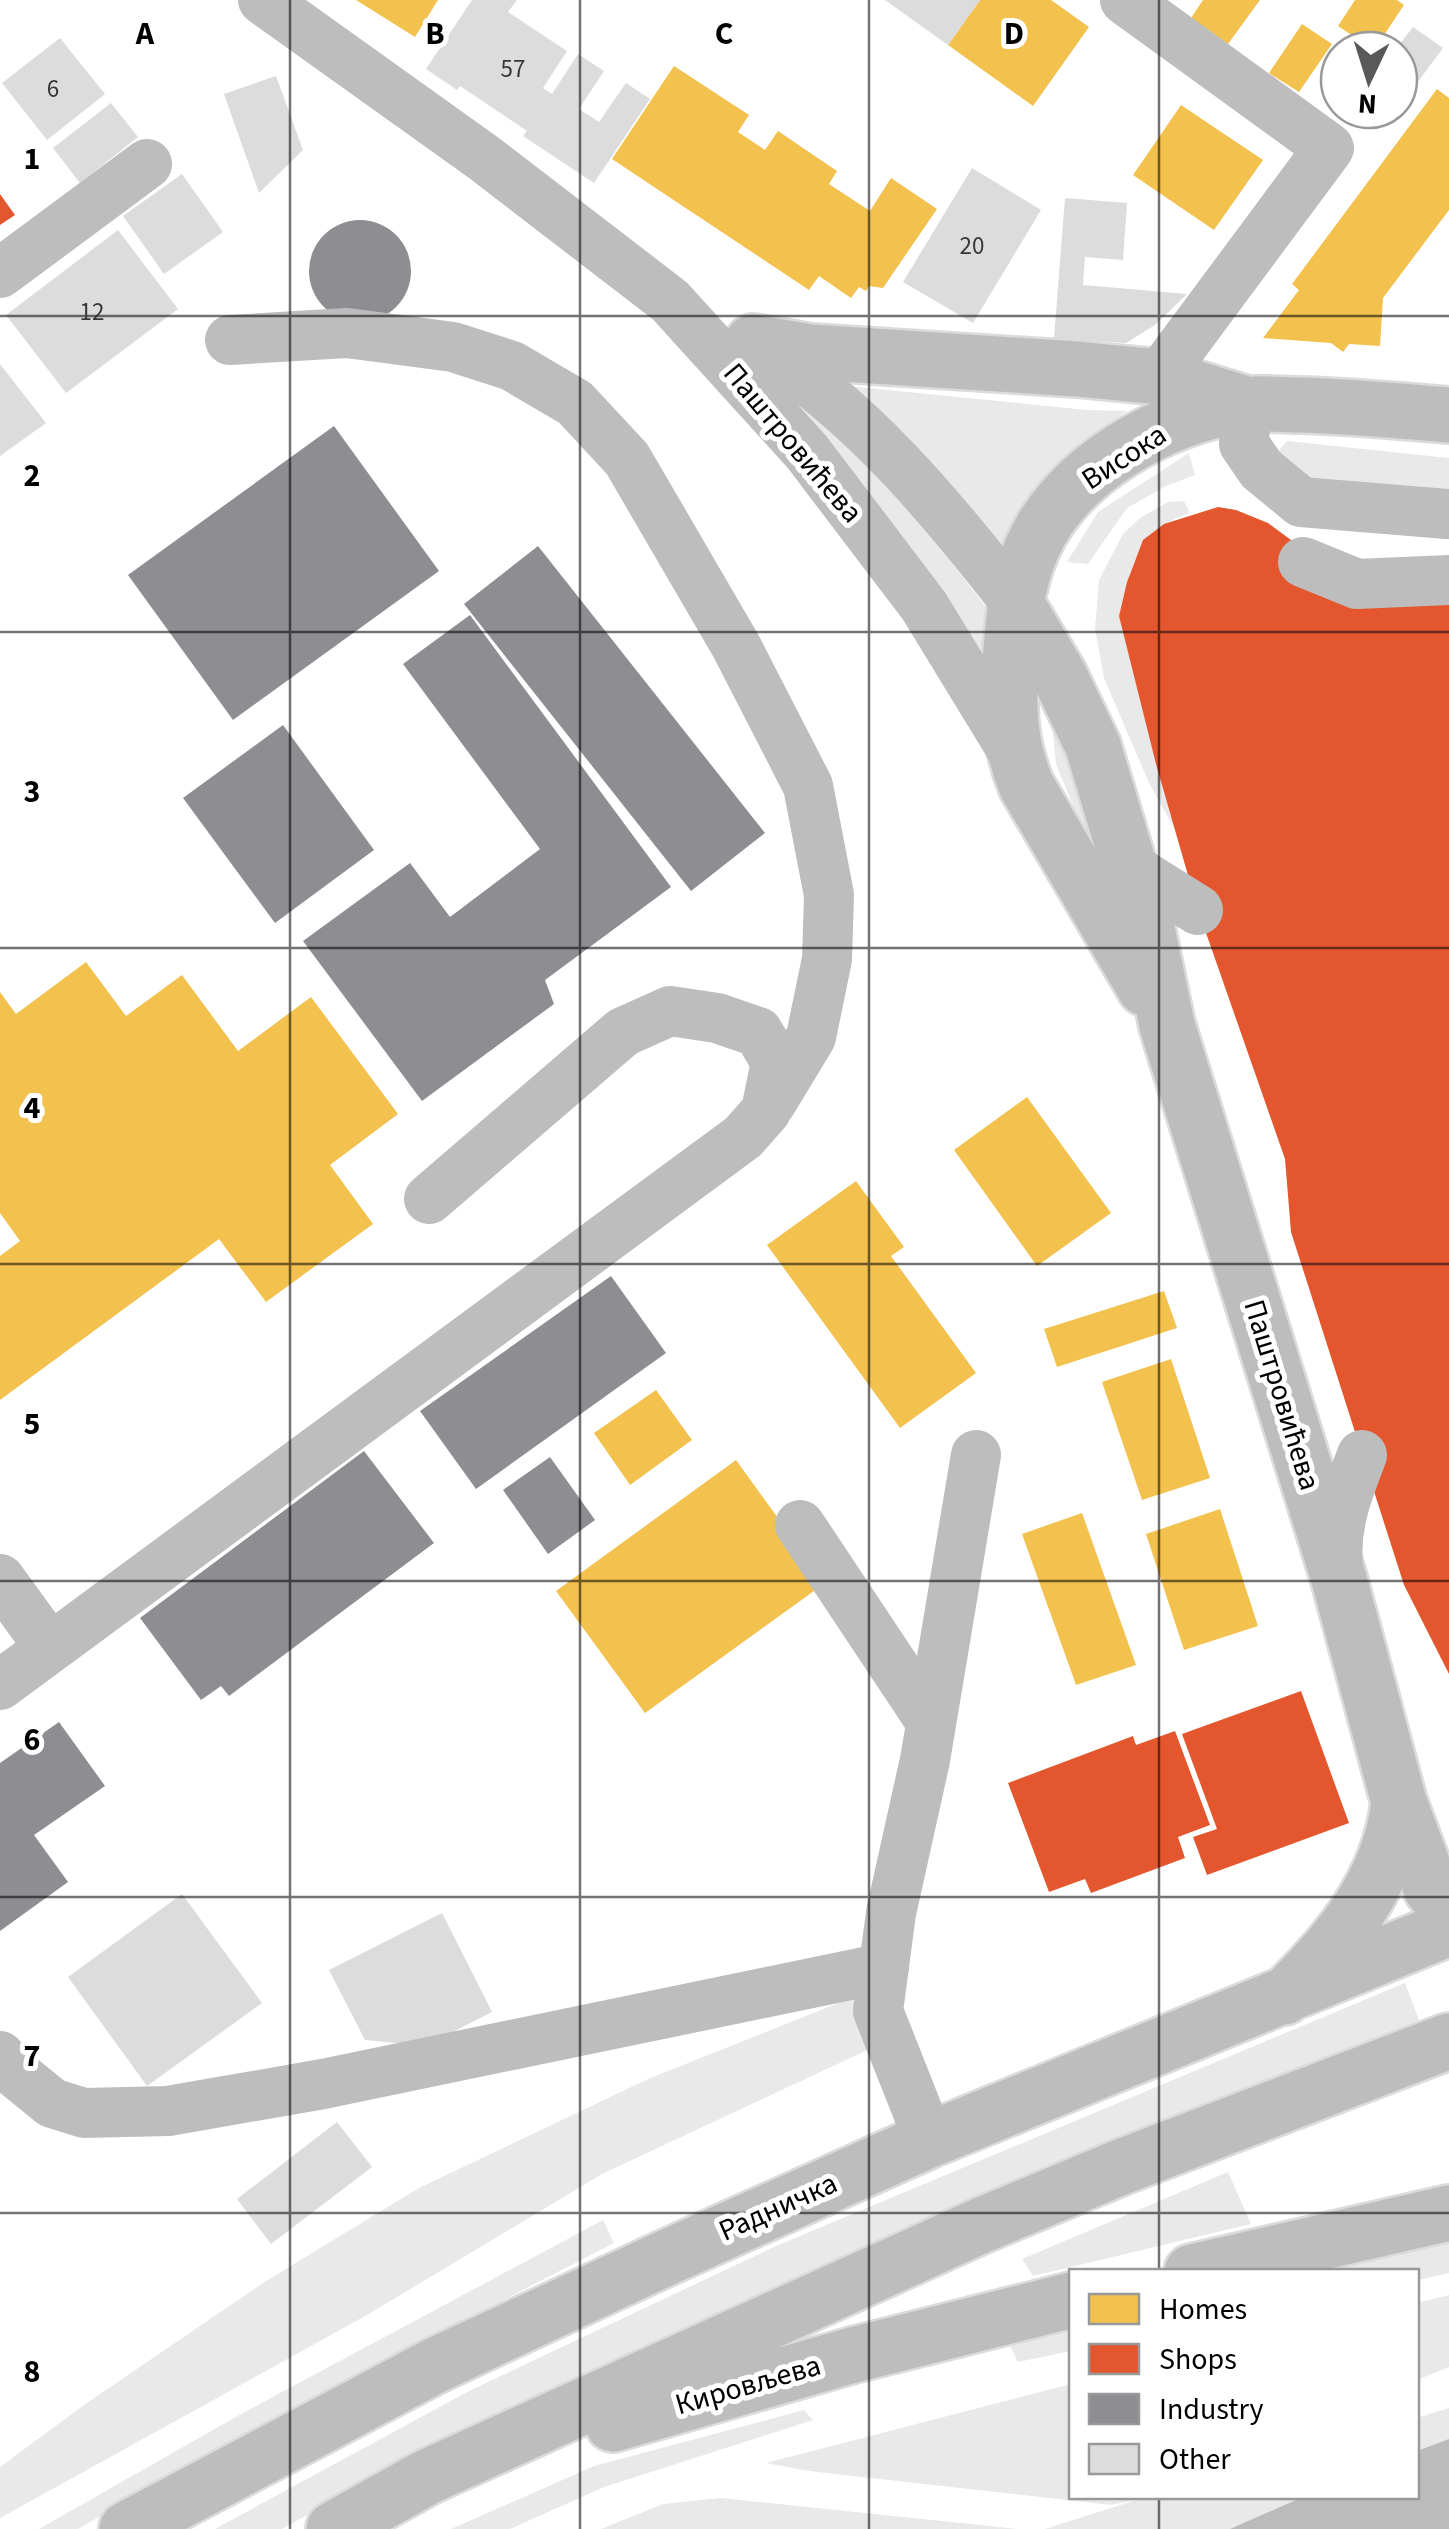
<svg xmlns="http://www.w3.org/2000/svg" width="1449" height="2529" viewBox="0 0 1449 2529" font-family="'Source Sans 3',sans-serif">
  <style>
    .green { fill: #e9e9e9 }
    .water { fill: #bbb }
    .homes { fill: #f2c14e }
    .shops { fill: #e4572e }
    .industry { fill: #8d8d92 }
    .building { fill: #dcdcdc }
    .lines { fill: none; stroke-linecap: round; stroke-linejoin: round }
    .major-casing { stroke: #dbdbdb; stroke-width: 60 }
    .minor { stroke: #bdbdbd; stroke-width: 50 }
    .major { stroke: #bdbdbd; stroke-width: 55 }
    .grid { fill: none; stroke: #000; stroke-width: 2.5; stroke-opacity: 0.55 }
    .labels { text-anchor: middle; dominant-baseline: central; stroke-width: 10; stroke-linejoin: round; paint-order: stroke }
    .number-label { font-size: 25px; fill: #373737 }
    .street-label { font-size: 30px; fill: #000; stroke: #fff }
    .grid-label { font-size: 32px; text-anchor: middle; font-weight: bold; fill: #000; stroke: #fff; stroke-width: 10; stroke-linejoin: round; paint-order: stroke }
  </style>
  <rect width="100%" height="100%" fill="#fff"/>
  <path class="green" d="M745 358 879 469 986 607 980 663Z
    M837 385 1087 410 1127 411C1066 454 1030 487 996 555Z
    M1287 441 1449 458V498L1320 488 1277 453Z
    M1189 453 1195 475 1166 486 1127 508 1088 564 1067 562 1098 512Z
    M1184 501 1190 513C1136 531 1131 566 1119 616L1175 830 1149 783 1104 678 1095 628 1099 580 1123 534 1140 518 1168 502Z
    M1051 713 1078 762 1109 893 1056 764Z
    M1405 1983 1419 2020 824 2272 341 2496 282 2529H215L469 2391 776 2246Z
    M856 1996 876 2046 602 2174 367 2315 0 2518V2467L84 2405 266 2281 419 2188 648 2079Z
    M1228 2172 1251 2224 1033 2276 1022 2259Z
    M603 2220 614 2243 232 2440 78 2529H39L241 2414Z
    M1449 2233V2273L1417 2280 1416 2272H1299Z
    M1449 2295V2367L1417 2380V2303Z
    M1071 2330V2351L1018 2362 1010 2346Z
    M1071 2384 1072 2496H1416L1417 2418 1449 2408V2529H1045L1136 2500 1111 2505 809 2471 766 2463Z
    M804 2410 813 2420 604 2487 510 2529H451L594 2466Z
    M721 2498 1018 2529H601L663 2504Z"/>
  <path class="water" d="M1449 2439V2529H1230L1303 2497 1416 2496 1417 2451Z"/>
  <path class="homes" d="M356 0H438L415 37Z
    M980 0H1051L1089 27 1033 106 948 45Z
    M1203 0H1260L1228 44 1191 18Z
    M1355 0H1397L1404 5 1374 50 1338 26Z
    M1302 24 1332 44 1299 92 1269 73Z
    M674 66 749 115 738 132 765 150 778 131 837 171 829 184 870 211 891 178 937 209 883 288 869 286 866 291 859 287 851 298 819 276 809 290 612 159Z
    M1437 89 1449 98V210L1383 298 1380 346 1349 344 1343 352 1331 343 1263 338 1299 290 1292 284Z
    M1181 105 1263 160 1214 230 1133 175Z
    M86 962 126 1016 182 975 238 1051 311 997 398 1114 330 1165 373 1224 266 1302 219 1239 0 1400V1256L20 1241 0 1213V992L16 1014Z
    M1027 1097 1111 1213 1037 1266 954 1150Z
    M856 1181 904 1247 891 1256 976 1373 900 1428 767 1245Z
    M1164 1291 1177 1328 1057 1367 1044 1329Z
    M1171 1359 1210 1478 1142 1500 1102 1382Z
    M656 1390 692 1440 630 1485 594 1433Z
    M736 1460 825 1583 645 1713 556 1591Z
    M1220 1509 1258 1626 1184 1650 1146 1534Z
    M1082 1513 1136 1665 1076 1685 1022 1534Z"/>
  <path class="shops" d="M0 194 15 215 0 225Z
    M1218 507 1236 510 1268 523 1291 540 1343 561 1449 556V1674L1404 1585 1291 1232 1285 1159 1198 910 1156 764 1119 616 1127 582 1143 540 1164 524Z
    M1301 1691 1349 1823 1207 1875 1193 1837 1217 1829 1182 1734Z
    M1175 1731 1210 1825 1178 1837 1185 1858 1091 1893 1085 1879 1049 1892 1008 1783 1133 1736 1136 1745Z"/>
  <path class="industry" d="M309 271a51 51 0 1 1 102 0a51 51 0 1 1-102 0Z
    M334 426 439 571 233 720 128 575Z
    M538 546 765 833 691 891 464 604Z
    M470 615 671 887 545 980 554 1004 422 1101 303 941 410 863 450 917 540 849 403 664Z
    M283 725 374 850 275 923 183 798Z
    M611 1276 666 1353 476 1489 420 1411Z
    M364 1451 434 1543 229 1696 221 1686 201 1700 140 1618Z
    M550 1457 595 1520 548 1554 503 1490Z
    M59 1722 105 1786 34 1835 68 1882 0 1931V1763Z"/>
  <path class="building" d="M472 0H517L508 12 567 51 543 88 552 94 578 54 604 71 579 109 599 122 626 83 650 99 594 183 523 136 527 131 460 86 457 90 426 69Z
    M885 0H980L948 45Z
    M1413 27 1443 48 1399 107V50H1395Z
    M60 38 105 94 47 140 2 83Z
    M276 76 303 150 259 193 224 94Z
    M111 103 138 137 80 183 53 148Z
    M1358 110H1397L1383 128Z
    M972 168 1041 210 973 323 903 282Z
    M182 174 223 232 164 274 123 216Z
    M1065 198 1127 203 1123 260 1085 257 1083 285 1187 294 1155 325 1126 343 1054 338Z
    M118 230 178 309 66 393 6 315Z
    M0 364 46 423 0 456Z
    M182 1894 262 2003 147 2086 68 1977Z
    M442 1913 492 2012 425 2046 365 2040 329 1970Z
    M337 2122 372 2167 271 2244 237 2199Z"/>
  <g class="lines">
    <g class="major-casing">
      <path id="major" d="M753 342 811 352 1077 369 1159 377 1246 404
        M1016 603 1059 675 1093 746 1145 919 1167 1025 1339 1579 1399 1802C1390 1883 1340 1942 1284 1997
        M1145 988 1026 785C1009 741 1009 714 1010 666 1012 626 1016 585 1032 548 1066 470 1163 415 1244 405 1262 402 1280 405 1298 405 1348 406 1399 411 1449 415
        M1399 1802 1431 1888 1449 1910
        M1192 2272 1449 2213
        M613 2424 853 2355 1072 2300
        M127 2529 436 2365 670 2256 929 2140 1449 1928
        M334 2529 427 2477 982 2225 1121 2167 1449 2041"/>
    </g>
    <path class="minor" d="M263 0 484 158 670 301 807 452 924 606 1012 750
      M1125 0 1329 148 1159 377
      M0 273 147 164
      M230 340 347 333 453 347 512 366 575 403 627 459 736 646 808 786 829 895 827 959 811 1037 771 1103
      M751 341C859 408 939 504 1016 603
      M1246 404 1244 444 1261 469 1301 502 1447 514
      M1303 562 1357 584 1449 580
      M1131 868 1198 910
      M800 1525 931 1722
      M1338 1569C1334 1526 1347 1494 1362 1455
      M0 1579 50 1648
      M0 1685 743 1137 766 1111 776 1062 758 1032 717 1018 670 1011 623 1032 429 1199
      M0 2056 8 2067 52 2103 84 2113 168 2111 323 2084 884 1968
      M929 2140 878 2011 891 1913 925 1760 976 1455"/>
    <use href="#major" class="major"/>
  </g>
  <path class="grid" d="M290 0V2529M580 0V2529M869 0V2529M1159 0V2272M0 316H1449M0 632H1449M0 948H1449M0 1264H1449M0 1581H1449M0 1897H1449M0 2213H1449M1159 2496V2529"/>
  <g class="labels">
    <g class="number-label">
      <text x="513" y="69">57</text>
      <text x="53" y="89">6</text>
      <text x="972" y="246">20</text>
      <text x="92" y="312">12</text>
    </g>
    <g class="street-label">
      <text transform="translate(793 443) rotate(50)">Паштровићева</text>
      <text transform="translate(1124 457) rotate(-33)">Висока</text>
      <text transform="translate(1282 1395) rotate(73)">Паштровићева</text>
      <text transform="translate(778 2207) rotate(-24)">Радничка</text>
      <text transform="translate(748 2385) rotate(-16)">Кировљева</text>
    </g>
  </g>
  <g class="grid-label">
    <text x="145" y="44">A</text>
    <text x="435" y="44">B</text>
    <text x="724" y="44">C</text>
    <text x="1014" y="44">D</text>
    <text x="32" y="169">1</text>
    <text x="32" y="486">2</text>
    <text x="32" y="802">3</text>
    <text x="32" y="1118">4</text>
    <text x="32" y="1434">5</text>
    <text x="32" y="1750">6</text>
    <text x="32" y="2066">7</text>
    <text x="32" y="2382">8</text>
  </g>
  <rect x="1069" y="2269" width="350" height="230" fill="#ffffff" stroke="#999999" stroke-width="2.5"/>
  <rect x="1089" y="2294" width="50" height="30" fill="#f2c14e" stroke="#999999" stroke-width="2.5"/>
  <text x="1159" y="2319" font-size="30" fill="#000000">Homes</text>
  <rect x="1089" y="2344" width="50" height="30" fill="#e4572e" stroke="#999999" stroke-width="2.5"/>
  <text x="1159" y="2369" font-size="30" fill="#000000">Shops</text>
  <rect x="1089" y="2394" width="50" height="30" fill="#8d8d92" stroke="#999999" stroke-width="2.5"/>
  <text x="1159" y="2419" font-size="30" fill="#000000">Industry</text>
  <rect x="1089" y="2444" width="50" height="30" fill="#dcdcdc" stroke="#999999" stroke-width="2.5"/>
  <text x="1159" y="2469" font-size="30" fill="#000000">Other</text>
  <g transform="translate(1369 80) rotate(184)"><circle r="48" fill="#ffffff" stroke="#999999" stroke-width="2.5"/>
  <path d="M0-8L18 38L0 25L-18 38Z" fill="#595959"/>
  <text y="-15" font-size="28" font-weight="bold" text-anchor="middle" fill="#000000">N</text>
  </g>
</svg>
